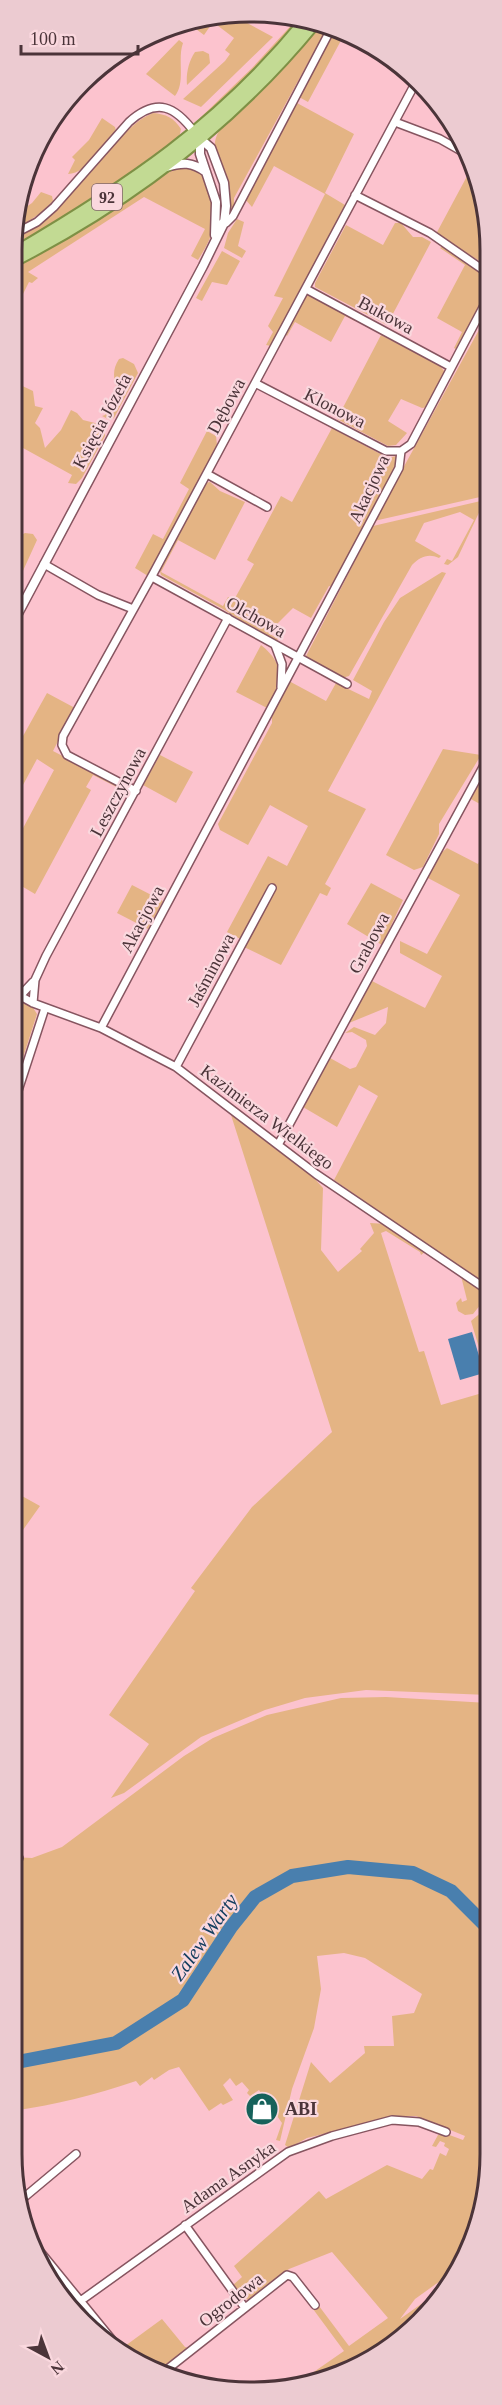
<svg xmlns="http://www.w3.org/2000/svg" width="502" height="2405" viewBox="0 0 502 2405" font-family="Georgia,serif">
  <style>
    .green { fill: #e4b484 }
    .water { fill: #497fae }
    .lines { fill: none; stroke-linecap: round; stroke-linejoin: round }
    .river { stroke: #497fae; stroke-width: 14 }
    .minor-casing { stroke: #865560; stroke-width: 10 }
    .tertiary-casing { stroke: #865560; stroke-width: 11 }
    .primary-casing { stroke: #7e9045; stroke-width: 14 }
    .minor { stroke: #fff; stroke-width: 7 }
    .tertiary { stroke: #fff; stroke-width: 8 }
    .primary { stroke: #c2da93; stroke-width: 10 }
    .labels { text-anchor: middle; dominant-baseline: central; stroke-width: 4.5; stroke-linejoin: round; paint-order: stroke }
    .shield { fill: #fad8de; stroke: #80656a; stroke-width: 1.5 }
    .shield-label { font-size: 16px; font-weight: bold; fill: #4b3439 }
    .street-label { font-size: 18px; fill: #4b3439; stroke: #fad8de }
    .poi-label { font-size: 18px; font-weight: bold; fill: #4b3439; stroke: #fad8de; text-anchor: start }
    .water-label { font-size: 20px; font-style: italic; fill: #153f60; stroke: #fad8de }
    .rim { fill: none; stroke: #4b3439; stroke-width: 3 }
  </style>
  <rect width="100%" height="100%" fill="#fcc3ce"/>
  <path class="green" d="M236 17 273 37 201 107 183 99 225 61 230 54 225 50 234 38 213 22 204 35 192 26 199 20Z
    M297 19 300 20 255 71 201 120 200 118 252 68Z
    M320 25 327 28 234 198V208L229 216C229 208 230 197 228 187 224 167 207 151 219 131L264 87Z
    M335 30 345 33 308 102 299 97Z
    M179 40 183 43C177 59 186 82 175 96L146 74Z
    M203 51 209 54 210 63 187 85C186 75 188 62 195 52Z
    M297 103 354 134 325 193 345 205 271 346 266 345 273 332 268 326 283 298 274 296 325 194 274 166 252 207 245 199Z
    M153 113C166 114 174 118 181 129L179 138 163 152 95 199 14 248V240C50 221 79 186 105 156 119 140 133 121 153 113Z
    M102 118 115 127 116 131C104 145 88 173 68 174L75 160 72 157 89 140Z
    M473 165 489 235V267L436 234Z
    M187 166C192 168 197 169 200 172 216 184 216 218 211 235 208 244 203 252 198 260L191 256 205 229 144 197 28 272 38 278 32 283 29 282 14 312V268L102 218 172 169Z
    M41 192 52 196 53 201 42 212 14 231 17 213 32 203Z
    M237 219 244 222 238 246 246 251 242 258 224 248 228 233Z
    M395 223H401L413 237H422L431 242 387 325 315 287V283L346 225 383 245Z
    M443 246 489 279V290L456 349 454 348 462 332 437 318 465 265 440 248Z
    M222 251 240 261 227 285 212 282 202 301 196 298Z
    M312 295 355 318V321L345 316 331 342 295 322 287 336 284 333 306 296Z
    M485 319 489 322V495L374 521Z
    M381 335 439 365 445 372 428 407 422 408 401 399 388 421 407 433 396 445 388 446 337 419Z
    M123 358 134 364 138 373 114 418 110 420 102 416 105 415 120 388 116 386C113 376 113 368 119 359Z
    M14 382 33 391 35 406 43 408 35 423 40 428 45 448 61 430 71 410 77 413 83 420 99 424 105 430V436L82 478 76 484 68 483 72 475 14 443Z
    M332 428 388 458 396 456 398 465 334 587 329 586 311 618 293 608 268 633 278 639 275 643 223 609 161 575 159 568 205 483 210 482 220 491 245 502 215 560 178 540 161 572 223 606 228 597 235 598 254 564 247 560 281 496 292 502Z
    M207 431 216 436 217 445 148 576 135 568 153 534 163 539 189 489 180 483Z
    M485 500 458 557 448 565 444 564 447 559 452 561 474 520 460 512 424 523 415 541 441 556 439 558C428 553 420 557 412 565L349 676 342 678 304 660 373 526Z
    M25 533 33 534 37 540 22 573 14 571V535L17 537Z
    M442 572 446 573 328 791 366 809 325 884 331 888 327 896 320 893 281 965 244 947 246 942 227 932 268 856 287 866 308 826 270 805 248 845 220 830 218 824 272 723V717L289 681 326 701 336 683 369 699 372 691 353 680 384 622 400 598Z
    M261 645C287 666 281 681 267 708L236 692Z
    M47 693 75 708 53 751 113 782 128 793 93 775 86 787 91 790 35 894 13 881V847L54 770 37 759 23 785 13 779V754Z
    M443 749 481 755 439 824V834L423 867 414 870 386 855Z
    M160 755 193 772 176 803 143 785Z
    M489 765V809L469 798Z
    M489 842V1288L334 1180 378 1096 359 1085 337 1127 303 1107 330 1058 350 1069 356 1067 367 1046 366 1040 352 1032 345 1033 354 1027 375 1035 386 1023 388 1007 349 1023 372 981 425 1008 442 976 400 953V941L427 954 460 895 428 878 440 854 447 848 478 864Z
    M371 883 403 900 382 945 347 924Z
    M132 885 163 901 148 929 117 913Z
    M13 997 32 1006 37 1014 13 1089Z
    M231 1115 314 1178 323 1188 321 1250 338 1272 362 1251 360 1249 374 1233 370 1223 387 1224 484 1291 485 1299 473 1314 465 1315 458 1311 456 1303 461 1298 462 1302 467 1300 461 1276 425 1252 421 1255 420 1252 386 1231 381 1233 419 1352 424 1351 441 1405 489 1391 488 1695 366 1690 305 1698 265 1710 201 1737 124 1793 111 1798 149 1744 109 1715 195 1591 191 1588 252 1507 332 1432Z
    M489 1299V1381L471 1321 484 1310Z
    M13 1491 40 1506 13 1544Z
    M386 1697 488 1703V2185L461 2266 415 2299 400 2319 448 2285 408 2334 328 2380 295 2385 344 2351 313 2309 319 2306 349 2346 388 2318 332 2252 289 2269 249 2300 243 2298 233 2285 242 2277 234 2266 319 2191 326 2199 387 2165 422 2179 430 2169 433 2170 440 2153 446 2156 449 2149 444 2146 445 2143 440 2141 436 2147 432 2146 438 2135 444 2133 463 2140 465 2136 416 2116H397L307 2138 289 2148 285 2145 311 2062 330 2083 365 2053 364 2046H394L392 2016 414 2013 422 1994 365 1958 344 1953 317 1956 321 1989 314 2028 292 2089 280 2141 276 2140 282 2123 259 2090 250 2096 247 2093 249 2090 242 2082 236 2086 230 2078 223 2085 233 2100 223 2105 221 2103 209 2111 179 2067 169 2070 154 2080 152 2077 140 2086 136 2081C95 2095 55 2105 12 2111V1857L32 1858 62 1847 184 1756 213 1738 267 1715 341 1698Z
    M162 2319 185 2347H187L181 2355 158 2374 126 2353 125 2346Z"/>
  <path class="water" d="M472 1332 484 1373 460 1380 448 1339Z"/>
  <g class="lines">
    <path class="river" d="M12 2063 116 2043 183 2000 231 1927 255 1897 292 1876 348 1867 413 1873 451 1891 488 1928"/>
    <g class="minor-casing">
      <path id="minor" d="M395 122 440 139 470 156
        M355 195 430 233 489 274
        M222 223H226L233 216 331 29
        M14 234 37 222 54 207 129 122C157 97 175 106 195 133
        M306 289 451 367
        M255 383 386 451H401L411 444 489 296
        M207 474 267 507
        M44 564 98 595 133 609
        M152 577 347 684
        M275 645 282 664 281 687
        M136 791 67 755 62 745 63 736 153 574 417 80
        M13 992 33 1003 101 1028 176 1067 316 1174 489 1291
        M19 997 33 982
        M33 1003 35 980 46 956 228 618
        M101 1028 399 468 401 451
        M176 1067 272 888
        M13 1106 45 1008
        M278 1145 489 756
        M12 1857 19 1858
        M21 2200 76 2154
        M185 2225 245 2308
        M29 2238 117 2346
        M72 2307 288 2152 332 2136 392 2120 419 2122 446 2132
        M160 2375 287 2275 293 2277 315 2305"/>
    </g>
    <g class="tertiary-casing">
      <path id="tertiary" d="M200 140V154L216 202 215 235
        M166 167C183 162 192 162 206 172
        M14 621 203 266 224 223 226 206 224 183 211 148 197 136"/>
    </g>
    <g class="primary-casing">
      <path id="primary" d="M14 253C128 186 220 125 305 21
        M14 261C129 202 232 124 314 24"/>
    </g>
    <use href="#minor" class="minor"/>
    <use href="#tertiary" class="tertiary"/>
    <use href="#primary" class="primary"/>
  </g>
  <defs>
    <g id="shop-disc" transform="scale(1.725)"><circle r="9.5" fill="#16625b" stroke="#fad8de"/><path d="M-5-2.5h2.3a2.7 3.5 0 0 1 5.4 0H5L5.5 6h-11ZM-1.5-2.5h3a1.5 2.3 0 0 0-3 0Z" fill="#fff"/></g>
  </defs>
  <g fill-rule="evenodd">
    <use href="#shop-disc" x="262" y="2109"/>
  </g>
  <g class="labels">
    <rect class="shield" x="92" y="184" width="30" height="26" rx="4.5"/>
    <g class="shield-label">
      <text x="107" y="197">92</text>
    </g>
    <g class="street-label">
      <text transform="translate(386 315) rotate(28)">Bukowa</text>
      <text transform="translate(226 406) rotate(-62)">Dębowa</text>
      <text transform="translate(335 408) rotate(27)">Klonowa</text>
      <text transform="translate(102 421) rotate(-62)">Księcia Józefa</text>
      <text transform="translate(369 489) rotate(-65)">Akacjowa</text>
      <text transform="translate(256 617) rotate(29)">Olchowa</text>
      <text transform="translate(118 792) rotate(-62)">Leszczynowa</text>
      <text transform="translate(142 919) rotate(-62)">Akacjowa</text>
      <text transform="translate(369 943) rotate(-62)">Grabowa</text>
      <text transform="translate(211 970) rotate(-62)">Jaśminowa</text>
      <text transform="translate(267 1117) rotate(37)">Kazimierza Wielkiego</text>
      <text transform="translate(228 2177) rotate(-35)">Adama Asnyka</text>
      <text transform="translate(231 2300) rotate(-38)">Ogrodowa</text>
    </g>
    <g class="poi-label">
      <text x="285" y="2109">ABI</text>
    </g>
    <g class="water-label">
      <text transform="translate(204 1937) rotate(-55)">Zalew Warty</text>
    </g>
  </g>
  <path d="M0 0H502V2405H0ZM250 22H252A228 228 0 0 1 480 250V2154A228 228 0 0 1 252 2382H250A228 228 0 0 1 22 2154V250A228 228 0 0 1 250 22Z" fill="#eccbd1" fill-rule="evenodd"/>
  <path class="rim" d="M250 22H252A228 228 0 0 1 480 250V2154A228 228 0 0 1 252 2382H250A228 228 0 0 1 22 2154V250A228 228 0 0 1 250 22Z"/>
  <g transform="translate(48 2357) rotate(139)" stroke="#fad8de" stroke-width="4.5" paint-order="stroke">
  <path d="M0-4.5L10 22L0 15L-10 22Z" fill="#4b3439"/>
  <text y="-9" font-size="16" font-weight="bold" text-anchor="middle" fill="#4b3439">N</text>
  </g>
  <path d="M21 45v9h117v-9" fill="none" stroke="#4b3439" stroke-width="3"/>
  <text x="30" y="45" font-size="18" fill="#4b3439" stroke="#fad8de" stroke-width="4.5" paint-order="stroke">100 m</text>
</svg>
